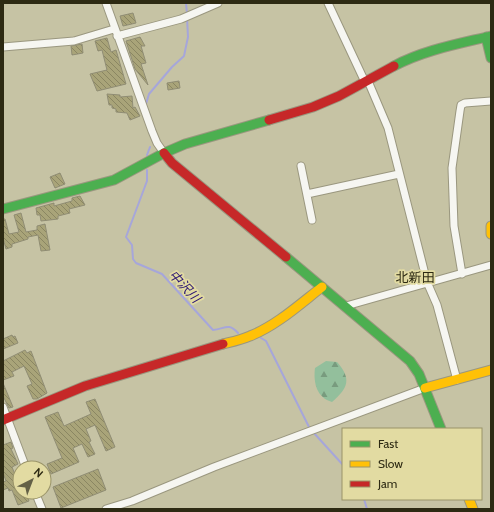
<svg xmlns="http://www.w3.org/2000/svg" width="494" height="512" viewBox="0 0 494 512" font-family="Cabin,'Noto Sans JP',sans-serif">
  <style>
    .forest { fill: url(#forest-firs) }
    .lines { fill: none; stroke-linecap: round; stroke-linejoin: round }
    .stream { stroke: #a6a6da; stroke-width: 2 }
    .building { fill: url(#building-back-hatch); stroke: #908d74 }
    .street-casing { stroke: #9a977f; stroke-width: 9 }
    .fast-casing { stroke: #9a977f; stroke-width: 11 }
    .slow-casing { stroke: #9a977f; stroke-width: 11 }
    .jam-casing { stroke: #9a977f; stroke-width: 11 }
    .street { stroke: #f6f6f1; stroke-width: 7 }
    .fast { stroke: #4caf50; stroke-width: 9 }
    .slow { stroke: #ffc107; stroke-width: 9 }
    .jam { stroke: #c62828; stroke-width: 9 }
    .labels { text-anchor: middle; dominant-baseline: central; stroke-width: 3.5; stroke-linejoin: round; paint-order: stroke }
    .neighbourhood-label { font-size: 13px; fill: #2d2a13; stroke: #e2dba2 }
    .water-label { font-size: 13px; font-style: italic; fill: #281373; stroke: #e2dba2 }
  </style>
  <defs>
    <pattern id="forest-firs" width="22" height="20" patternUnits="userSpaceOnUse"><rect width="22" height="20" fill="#93bf9c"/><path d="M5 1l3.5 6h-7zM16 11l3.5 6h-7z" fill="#789b7e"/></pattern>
    <pattern id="building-back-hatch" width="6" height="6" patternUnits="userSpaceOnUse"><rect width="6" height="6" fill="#a9a479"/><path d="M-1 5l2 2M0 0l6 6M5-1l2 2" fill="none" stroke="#8a8662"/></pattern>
  </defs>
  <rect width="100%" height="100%" fill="#c6c3a4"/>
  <path class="forest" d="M326 361 337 362C352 379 348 388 332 402 317 398 313 383 315 368Z"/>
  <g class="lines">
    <path class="stream" d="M186 3 187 14
      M146 104 149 94 172 67 184 56 188 37 187 18
      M147 155 150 147
      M147 170V181L126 237 132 245 133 259 136 263 162 274 213 330C225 329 228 322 238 333
      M261 338 266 341 310 429
      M313 432 343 465
      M364 499 367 509"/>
  </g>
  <path class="building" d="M133 13 136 23 123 26 120 16Z
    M140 37 145 46H141L146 63 141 64 148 85 135 69 126 41Z
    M107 38 111 52 116 50 126 84 97 91 90 74 107 70 102 50 98 51 95 41Z
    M82 44 83 53 72 55 71 46Z
    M179 81 180 88 168 90 167 83Z
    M107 94 120 95V97L132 96 133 108 135 107 140 116 130 120 127 113 116 112V109L112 108V105H109Z
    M60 173 65 184 55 188 50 177Z
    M80 196 85 205 69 209 70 213 58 216V219L41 221 40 215H37L36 208 54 203V206L72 201V198Z
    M21 213 26 232 37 230V226L45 224 50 250 41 251 38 235 28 237V239L12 244V247L6 249 3 238V219H5L9 234 19 232 14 215Z
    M12 335 13 337 15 336 18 343 3 349V339Z
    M25 350 27 353 31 351 47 393 37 399H33L27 386 32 384 24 366 12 372 14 376 3 380V361Z
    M3 383 13 407 9 408 3 396Z
    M95 399 115 447 106 451 95 425 86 429 91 441 89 442 95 454 88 457 82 444 73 448 79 462 51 474 47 464 62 458 45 417 58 412 64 426 91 414 86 402Z
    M11 442 13 448 11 449 18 464 12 467 20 487V492L23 494 26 493 29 501 18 505 12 490 9 491 8 488 3 490V482L6 481 3 473V445Z
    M98 469 106 490 61 508 53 487Z"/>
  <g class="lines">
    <g class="street-casing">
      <path id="street" d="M106 3 152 131 157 143 164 153
        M328 3 365 82
        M117 36 181 19 218 3
        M3 47 74 41 114 29
        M368 81 388 128 427 282 437 305 457 380
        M301 166 312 220
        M307 194 399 174
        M462 274 454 226 452 168 460 111 461 105 465 103 491 101
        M346 306 491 265
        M3 407 26 468
        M35 492 42 509
        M106 509 132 501 214 467 425 388"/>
    </g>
    <g class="fast-casing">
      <path id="fast" d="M486 37 491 58
        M394 66C424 50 458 44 491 36
        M3 209 114 180 164 153 185 144 269 120
        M286 257 410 361 419 374 441 429"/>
    </g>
    <g class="slow-casing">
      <path id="slow" d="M491 226V234
        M223 344C231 342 241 340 250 336 276 326 300 304 322 287
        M425 388 491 370
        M469 499 473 509"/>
    </g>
    <g class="jam-casing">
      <path id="jam" d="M269 120 313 107 339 96 394 66
        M164 153 172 163 286 257
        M3 420 85 386 223 344"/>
    </g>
    <use href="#street" class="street"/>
    <use href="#fast" class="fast"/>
    <use href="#slow" class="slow"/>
    <use href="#jam" class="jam"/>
  </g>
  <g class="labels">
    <g class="neighbourhood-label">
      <text x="415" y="277">北新田</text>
    </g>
    <g class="water-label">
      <text transform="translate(185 286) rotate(47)">中沢川</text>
    </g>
  </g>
  <rect width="494" height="512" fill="none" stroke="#2d2a13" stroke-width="8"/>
  <rect x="342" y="428" width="140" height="72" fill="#e2dba2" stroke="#9a9469"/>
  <rect x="350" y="441" width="20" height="6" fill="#4caf50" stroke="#9a9469"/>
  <text x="378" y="448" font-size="12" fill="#2d2a13">Fast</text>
  <rect x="350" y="461" width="20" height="6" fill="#ffc107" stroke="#9a9469"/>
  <text x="378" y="468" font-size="12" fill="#2d2a13">Slow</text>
  <rect x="350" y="481" width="20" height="6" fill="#c62828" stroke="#9a9469"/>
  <text x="378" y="488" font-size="12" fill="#2d2a13">Jam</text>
  <g transform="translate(32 480) rotate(42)"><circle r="19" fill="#e2dba2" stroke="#9a9469"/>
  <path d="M0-3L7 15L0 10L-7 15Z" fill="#636046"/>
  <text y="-6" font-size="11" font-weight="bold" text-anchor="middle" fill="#2d2a13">N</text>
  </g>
</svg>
